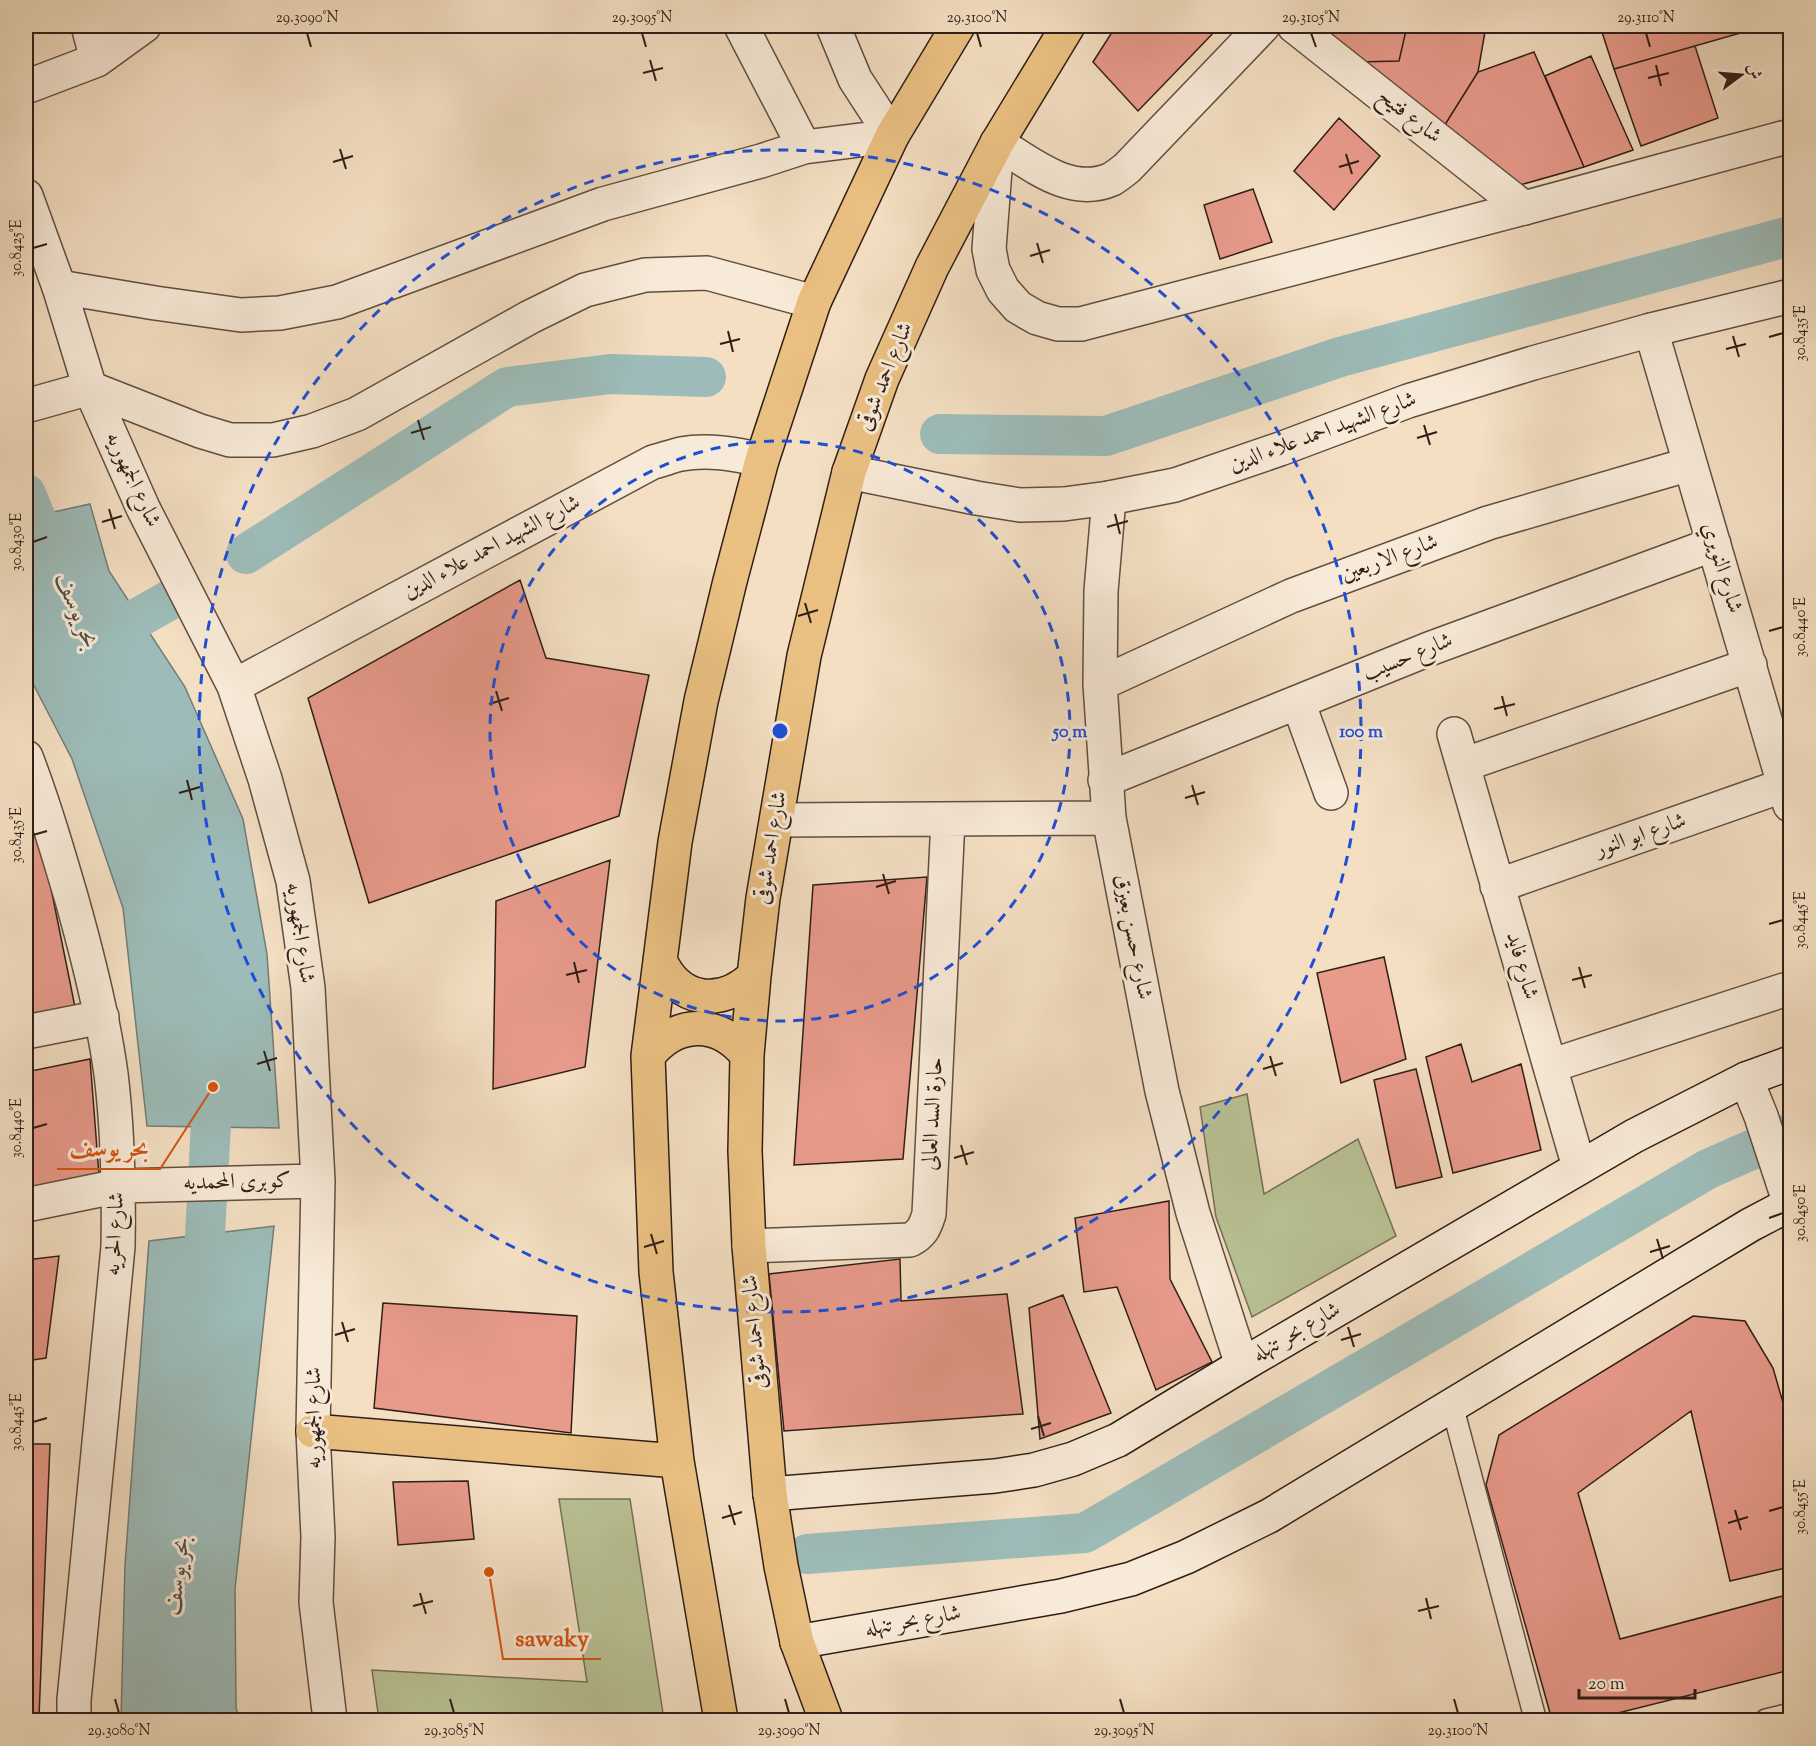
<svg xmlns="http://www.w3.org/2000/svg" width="1816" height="1746" viewBox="0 0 1816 1746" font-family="'Sorts Mill Goudy',Amiri,serif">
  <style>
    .green { fill: #b9c295; stroke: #747056; stroke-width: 1.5 }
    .water { fill: #9dbcb9; stroke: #717d78; stroke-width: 1.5 }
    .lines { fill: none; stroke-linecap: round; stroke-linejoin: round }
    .canal { stroke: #9dbcb9; stroke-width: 40 }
    .building { fill: #e89a8b; stroke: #301e16; stroke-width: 1.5 }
    .service-casing { stroke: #614e41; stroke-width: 24 }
    .pedestrian-casing { stroke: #614e41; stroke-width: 36 }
    .minor-casing { stroke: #614e41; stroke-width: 36 }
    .tertiary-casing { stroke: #614e41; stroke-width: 36 }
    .secondary-casing { stroke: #301e16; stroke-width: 36 }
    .primary-casing { stroke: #301e16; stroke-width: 36 }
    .service { stroke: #f8ead8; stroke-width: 21 }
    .pedestrian { stroke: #f8ead8; stroke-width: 33 }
    .minor { stroke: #f8ead8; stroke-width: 33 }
    .tertiary { stroke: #f8ead8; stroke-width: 33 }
    .secondary { stroke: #f8ead8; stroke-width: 33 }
    .primary { stroke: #eac082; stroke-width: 33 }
    .ticks { fill: none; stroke: #301e16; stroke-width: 2 }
    .ring { fill: none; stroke: #1d4ed8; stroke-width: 3; stroke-dasharray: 10 8 }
    .labels { text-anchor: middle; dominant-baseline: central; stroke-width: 6; stroke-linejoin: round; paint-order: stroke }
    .street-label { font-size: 22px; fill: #301e16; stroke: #f8ead8 }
    .water-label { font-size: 24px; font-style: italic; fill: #514d47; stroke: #f8ead8 }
    .centre { fill: #1d4ed8; stroke: #f8ead8; stroke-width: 3 }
    .ring-label { font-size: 18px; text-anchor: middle; font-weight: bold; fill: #1d4ed8; stroke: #f8ead8; stroke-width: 6; stroke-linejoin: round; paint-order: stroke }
    .leader { fill: none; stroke: #d6530d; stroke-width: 2 }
    .callout-dot { fill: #d6530d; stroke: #f8ead8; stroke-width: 2 }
    .callout-label { font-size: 24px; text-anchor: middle; font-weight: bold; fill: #d6530d; stroke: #f8ead8; stroke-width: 6; stroke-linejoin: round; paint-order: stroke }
    .neatline { fill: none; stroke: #301e16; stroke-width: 2 }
    .ticks-label { font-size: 15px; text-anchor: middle; fill: #301e16 }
  </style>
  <rect width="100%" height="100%" fill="#f4dfc3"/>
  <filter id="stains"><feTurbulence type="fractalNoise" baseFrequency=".00333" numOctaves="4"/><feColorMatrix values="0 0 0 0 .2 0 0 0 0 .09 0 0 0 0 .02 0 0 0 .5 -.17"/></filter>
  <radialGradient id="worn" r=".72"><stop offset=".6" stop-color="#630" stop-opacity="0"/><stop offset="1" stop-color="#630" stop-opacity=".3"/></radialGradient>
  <path class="green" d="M1247 1094 1264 1194 1358 1139 1396 1236 1252 1317 1216 1217 1200 1107Z
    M559 1499H630L664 1720H379L372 1670 587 1682Z"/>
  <path class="water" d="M90 504 109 571 185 687 243 819 267 954 279 1128 147 1126 123 908 72 759 26 670V518Z
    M274 1226 235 1589 236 1708 240 1720H121L125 1565 149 1241Z"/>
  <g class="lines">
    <path class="canal" d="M940 434 1106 436 1340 357 1790 236
      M26 494 55 566
      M246 554 507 387 610 374 706 377
      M92 644 175 597
      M202 1290 213 1087 211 1072
      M807 1554 1085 1533 1708 1169 1790 1133"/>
  </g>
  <path class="building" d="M1116 26H1220L1138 111 1093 62Z
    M1325 26H1407L1399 61 1358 62 1318 32Z
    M1407 26H1486L1478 72 1441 131 1358 62 1399 61Z
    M1600 26H1765L1614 69Z
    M1695 46 1718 118 1641 146 1614 69Z
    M1534 52 1584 167 1513 187 1441 131 1478 72Z
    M1591 56 1633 150 1584 167 1545 76Z
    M1339 118 1380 156 1334 210 1294 171Z
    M1253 189 1272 242 1220 259 1204 205Z
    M520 580 546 658 649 675 619 816 369 903 308 698Z
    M39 829 75 1007 26 1016V832Z
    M610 860 585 1067 493 1089 496 901Z
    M927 877 903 1159 794 1165 813 885Z
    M1384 957 1406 1059 1341 1083 1317 973Z
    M1461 1044 1472 1082 1521 1064 1541 1150 1453 1173 1426 1057Z
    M90 1059 99 1175 26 1188V1072Z
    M1416 1069 1442 1177 1396 1188 1374 1080Z
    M1169 1201 1170 1279 1212 1362 1156 1390 1117 1287 1084 1292 1075 1218Z
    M59 1256 46 1358 26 1361V1260Z
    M900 1259 901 1301 1007 1294 1023 1414 784 1431 769 1274Z
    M1063 1295 1111 1413 1040 1439 1029 1308Z
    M383 1303 577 1316 571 1433 374 1408Z
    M1693 1316 1745 1321 1773 1368 1790 1427V1567L1730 1581 1691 1411 1578 1493 1620 1639 1790 1594V1670L1590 1720H1552L1486 1485 1499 1435Z
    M26 1444H50L39 1717 36 1720H26Z
    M468 1481 474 1539 398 1545 393 1482Z"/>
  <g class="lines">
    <g class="service-casing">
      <path id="service" d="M1452 1405 1535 1718
        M1766 1720 1790 1714"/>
    </g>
    <g class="pedestrian-casing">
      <path id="pedestrian" d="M1746 1079 1761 1116 1790 1204"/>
    </g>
    <g class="minor-casing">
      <path id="minor" d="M88 26 97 60
        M741 26 804 147
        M1294 26 1524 208
        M26 87 97 60 144 26
        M997 143C1031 163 1070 198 1112 179 1117 176 1122 172 1127 168L1263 26
        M59 287 155 303 241 315 280 313 337 302 603 204 761 161 804 147 892 136 855 79 833 26
        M1651 330 1790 805
        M1109 498 1101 591 1100 684 1109 818 1162 1091 1193 1213 1242 1365
        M1100 684 1291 596 1488 523 1690 464
        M1298 702 1331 793
        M1454 734 1579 1167
        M1463 765 1750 665
        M1105 780 1429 649 1714 544
        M777 820 1109 818
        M1497 886 1785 785
        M26 1032 102 1017
        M1550 1066 1784 990
        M26 1205 119 1186
        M749 1246 910 1240C922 1234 925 1227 929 1214L948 819"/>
    </g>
    <g class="tertiary-casing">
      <path id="tertiary" d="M997 143 989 249 993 270 1003 290 1018 307 1037 318 1058 324H1081L1524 208 1790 136
        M26 196 59 287 90 388 143 508 234 686 265 779 293 881 308 988 318 1181 313 1431 318 1537 316 1602 330 1720
        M26 406 90 388 200 431 230 440H273L312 431 357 414 530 317 585 290 645 275 707 273 814 302
        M849 472 976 498 1020 505 1064 504 1109 498 1175 485 1280 449 1408 401 1533 363 1651 330 1790 296
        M234 686 653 462C662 460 672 456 681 454 708 449 735 454 762 460
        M26 757C44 804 58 852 72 900 88 957 103 1015 111 1074 118 1131 119 1189 118 1247L74 1700V1720
        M119 1186 318 1181"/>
    </g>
    <g class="secondary-casing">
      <path id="secondary" d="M770 1494 995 1476 1034 1470 1073 1459 1118 1440 1242 1365 1634 1136 1746 1079 1790 1063
        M797 1642 1061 1596 1131 1579 1186 1557 1269 1516 1750 1225 1790 1204"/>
    </g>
    <g class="primary-casing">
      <path id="primary" d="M660 960C679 1003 721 1007 754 976
        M648 1056C676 1020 718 1019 747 1055
        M313 1431 677 1461
        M721 1720 677 1461 656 1272 648 1056 675 842 701 701 730 581 762 460 814 302 892 136 958 26
        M826 1720 797 1642 781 1566 770 1494 749 1246 745 1151 747 1055 754 976 763 898 804 656 849 472 882 379 932 267 997 143 1068 26"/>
    </g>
    <use href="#service" class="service"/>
    <use href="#pedestrian" class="pedestrian"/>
    <use href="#minor" class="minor"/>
    <use href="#tertiary" class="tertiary"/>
    <use href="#secondary" class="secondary"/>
    <use href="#primary" class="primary"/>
  </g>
  <path class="ticks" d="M307 33 311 47M642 33 646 47M977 33 981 47M1311 33 1316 47M1646 33 1650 47M650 60 656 81M1656 65 1661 86M643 73 663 68M1648 78 1669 73M340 149 346 169M1346 154 1352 174M333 162 353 156M1339 167 1359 161M1037 243 1043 263M33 248 47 244M1030 256 1050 250M728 331 733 352M1733 336 1739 357M1769 337 1783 333M720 344 740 339M1726 349 1746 344M418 420 424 440M1424 425 1430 445M411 433 431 427M1417 438 1437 432M109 509 115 529M1115 514 1120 534M102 522 122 516M1107 527 1128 521M33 542 47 537M805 603 811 623M798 616 818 610M1769 631 1783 627M496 691 502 711M1502 696 1507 716M489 704 509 698M1494 709 1515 704M187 780 192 800M1192 785 1198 805M179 793 200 787M1185 798 1205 792M33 835 47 831M883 874 889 894M876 887 896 881M1769 924 1783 920M574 962 579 983M1579 967 1585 988M566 975 587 970M1572 980 1592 975M264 1051 270 1071M1270 1056 1276 1076M257 1064 277 1058M1263 1069 1283 1063M33 1128 47 1124M961 1145 967 1165M954 1158 974 1152M1769 1218 1783 1213M651 1234 657 1254M1657 1239 1663 1259M644 1247 664 1241M1650 1252 1670 1246M342 1322 348 1342M1348 1327 1354 1347M335 1335 355 1329M1341 1340 1361 1334M1038 1416 1044 1436M33 1422 47 1418M1031 1429 1051 1423M729 1505 735 1525M1735 1510 1741 1530M1769 1511 1783 1507M722 1518 742 1512M1728 1523 1748 1517M420 1593 426 1614M1426 1598 1431 1619M413 1606 433 1601M1418 1611 1439 1606M115 1699 119 1713M450 1699 454 1713M785 1699 789 1713M1120 1699 1124 1713M1454 1699 1458 1713"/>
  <g class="ring">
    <circle cx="780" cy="731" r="290"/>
    <circle cx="780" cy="731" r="581"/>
  </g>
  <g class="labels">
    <g class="street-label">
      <text transform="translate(1409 117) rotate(38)">شارع فتيح</text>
      <text transform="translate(886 377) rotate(-68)">شارع احمد شوقى</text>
      <text transform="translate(1323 433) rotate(-20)">شارع الشهيد احمد علاء الدين</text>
      <text transform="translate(132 480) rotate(65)">شارع الجمهوريه</text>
      <text transform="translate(492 548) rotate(-28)">شارع الشهيد احمد علاء الدين</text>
      <text transform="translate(1390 559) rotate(-20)">شارع الاربعين</text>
      <text transform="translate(1721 568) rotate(73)">شارع النويري</text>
      <text transform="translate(1408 658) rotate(-22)">شارع حسيب</text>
      <text transform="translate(1641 836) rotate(-19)">شارع ابو النور</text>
      <text transform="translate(772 848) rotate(-81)">شارع احمد شوقى</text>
      <text transform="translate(299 933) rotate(82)">شارع الجمهوريه</text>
      <text transform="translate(1132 937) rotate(79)">شارع حسن بعيزق</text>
      <text transform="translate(1521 966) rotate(74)">شارع فايد</text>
      <text transform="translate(934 1114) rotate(-87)">حارة السد العالى</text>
      <text transform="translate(237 1183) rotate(-1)">كوبرى المحمديه</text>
      <text transform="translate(116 1234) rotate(-87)">شارع الحريه</text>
      <text transform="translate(756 1332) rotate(-95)">شارع احمد شوقى</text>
      <text transform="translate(1297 1333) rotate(-30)">شارع بحر تنهله</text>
      <text transform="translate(315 1418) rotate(-90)">شارع الجمهوريه</text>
      <text transform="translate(913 1622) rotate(-10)">شارع بحر تنهله</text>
    </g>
    <g class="water-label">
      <text transform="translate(76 611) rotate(67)">بحر يوسف</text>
      <text transform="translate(178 1576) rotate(-83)">بحر يوسف</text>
    </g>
  </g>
  <circle cx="780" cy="731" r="9" class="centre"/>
  <g class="ring-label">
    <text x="1070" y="737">50 m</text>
    <text x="1361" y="737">100 m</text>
  </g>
  <path class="leader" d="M213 1087L160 1169H57M489 1572L503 1659H601"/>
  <g class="callout-dot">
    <circle cx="213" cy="1087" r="6"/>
    <circle cx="489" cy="1572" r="6"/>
  </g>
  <g class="callout-label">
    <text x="109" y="1156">بحر يوسف</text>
    <text x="552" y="1646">sawaky</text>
  </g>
  <rect width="1816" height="1746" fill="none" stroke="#f4dfc3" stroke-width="66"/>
  <g transform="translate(1741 75) rotate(74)" stroke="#f8ead8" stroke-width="4.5" paint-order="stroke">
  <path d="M0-4.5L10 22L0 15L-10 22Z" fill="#301e16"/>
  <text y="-9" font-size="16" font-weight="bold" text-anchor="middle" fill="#301e16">ش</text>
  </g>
  <path d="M1579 1689v9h116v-9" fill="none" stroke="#301e16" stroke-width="3"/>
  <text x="1588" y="1689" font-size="18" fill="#301e16" stroke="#f8ead8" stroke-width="4.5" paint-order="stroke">20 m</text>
  <rect x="33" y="33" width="1750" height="1680" class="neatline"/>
  <g class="ticks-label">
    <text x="307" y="22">29.3090°N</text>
    <text x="642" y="22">29.3095°N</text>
    <text x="977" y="22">29.3100°N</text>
    <text x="1311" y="22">29.3105°N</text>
    <text x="1646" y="22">29.3110°N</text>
    <text transform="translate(16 248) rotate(-90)" y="5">30.8425°E</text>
    <text transform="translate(1800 333) rotate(-90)" y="5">30.8435°E</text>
    <text transform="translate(16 542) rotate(-90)" y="5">30.8430°E</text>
    <text transform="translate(1800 627) rotate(-90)" y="5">30.8440°E</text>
    <text transform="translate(16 835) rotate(-90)" y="5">30.8435°E</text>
    <text transform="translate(1800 920) rotate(-90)" y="5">30.8445°E</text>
    <text transform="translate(16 1128) rotate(-90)" y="5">30.8440°E</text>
    <text transform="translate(1800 1213) rotate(-90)" y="5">30.8450°E</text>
    <text transform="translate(16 1422) rotate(-90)" y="5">30.8445°E</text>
    <text transform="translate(1800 1507) rotate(-90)" y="5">30.8455°E</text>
    <text x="119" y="1735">29.3080°N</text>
    <text x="454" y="1735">29.3085°N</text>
    <text x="789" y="1735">29.3090°N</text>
    <text x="1124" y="1735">29.3095°N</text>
    <text x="1458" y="1735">29.3100°N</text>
  </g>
  <rect width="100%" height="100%" filter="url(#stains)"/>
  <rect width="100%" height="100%" fill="url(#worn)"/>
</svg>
